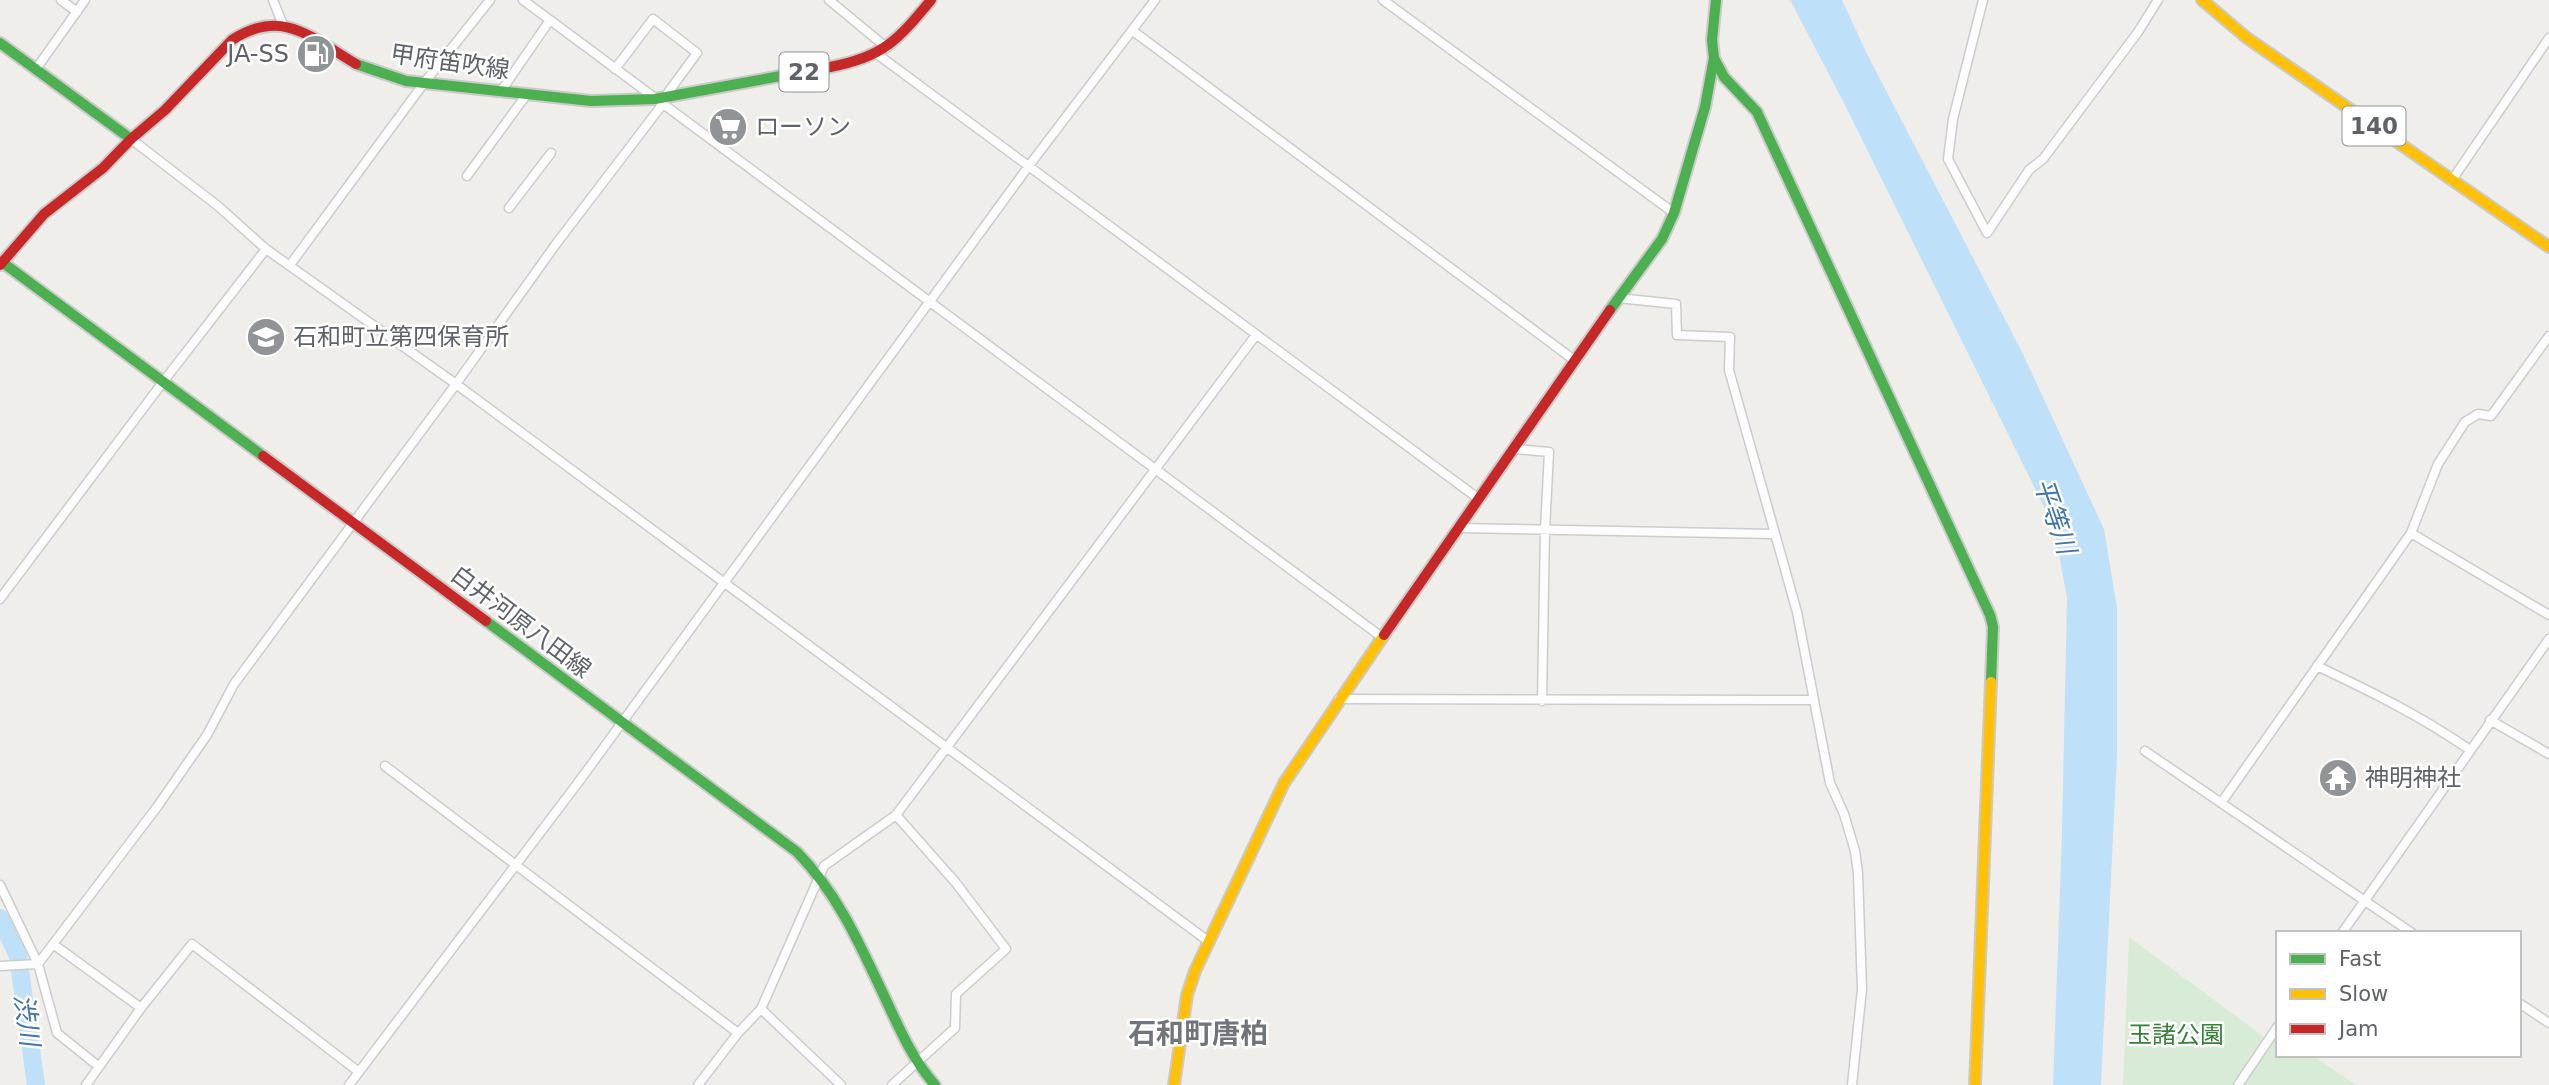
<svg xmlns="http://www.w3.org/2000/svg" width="2549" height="1085" viewBox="0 0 2549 1085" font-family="'DejaVu Sans','Noto Sans JP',sans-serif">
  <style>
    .green { fill: #d8ebd6 }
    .water { fill: #bfe0f9 }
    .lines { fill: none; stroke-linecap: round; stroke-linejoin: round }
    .river { stroke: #bfe0f9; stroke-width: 18 }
    .street-casing { stroke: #cbcccc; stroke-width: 11 }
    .fast-casing { stroke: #cacacb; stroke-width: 14 }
    .slow-casing { stroke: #cacacb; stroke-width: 14 }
    .jam-casing { stroke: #cacacb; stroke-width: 14 }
    .street { stroke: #fdfcfc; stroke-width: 8 }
    .fast { stroke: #4caf50; stroke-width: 10 }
    .slow { stroke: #ffc107; stroke-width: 10 }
    .jam { stroke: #c62828; stroke-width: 10 }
    .labels { text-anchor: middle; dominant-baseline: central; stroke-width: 5; stroke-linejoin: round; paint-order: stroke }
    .shield { fill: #fff; stroke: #8f9295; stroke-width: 2 }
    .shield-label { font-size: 23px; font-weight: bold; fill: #5f6368 }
    .poi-label { font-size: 24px; fill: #5f6368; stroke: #fff; text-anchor: start }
    .street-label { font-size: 24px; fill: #5f6368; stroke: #fff }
    .park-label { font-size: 24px; fill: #348238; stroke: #fff }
    .water-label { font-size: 26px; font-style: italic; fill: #4174aa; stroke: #fff }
    .quarter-label { font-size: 28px; font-weight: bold; fill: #70757a; stroke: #fff }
  </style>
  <rect width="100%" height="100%" fill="#efeeea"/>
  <path class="green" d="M2129 937 2268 1040 2278 1033V1055H2312L2356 1085H2123Z"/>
  <path class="water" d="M1790 0H1842L1867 54 2023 354 2104 529 2117 608V755L2101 1085H2053L2062 833 2067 598 2054 527 1844 103Z"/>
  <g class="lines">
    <path class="river" d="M0 918 18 956 36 1085"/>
    <g class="street-casing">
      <path id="street" d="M61 0 77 12
        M273 0 283 25
        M523 0 1383 638
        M829 0 887 48
        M1383 0 1674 213
        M1983 0 1953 119 1948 159 1987 233 2029 170 2043 159 2138 32 2158 0
        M1133 31 1574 360
        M877 54 1479 499
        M36 69 85 0
        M615 69 653 19 697 53 664 98
        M501 91 550 20
        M131 139 218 206 266 249 456 384 1208 941
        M467 176 527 94
        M2452 180 2549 38
        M509 208 551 153
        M290 265 424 83 490 0
        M1618 298 1676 304 1677 335 1730 337 1729 370 1797 612 1830 783 1844 814 1855 851 1858 873 1862 989 1852 1085
        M1515 449 1549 452 1545 530 1542 701
        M1459 528 1774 534
        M2411 533 2549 615
        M0 599 163 382 266 249
        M2317 666C2370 691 2421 716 2470 750
        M1339 699 1814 700
        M2490 720 2549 754
        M2145 751 2412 933
        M385 766 738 1033
        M2221 803 2411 533 2438 464 2465 422 2478 414 2491 416 2549 336
        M0 885 38 964 57 1033 98 1066
        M2342 933 2549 639
        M53 944 141 1008
        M38 964 157 807 207 735 234 684 456 384 556 244 662 105
        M0 966 38 964
        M2519 1003 2549 1023
        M761 1009 841 1085
        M86 1085 141 1008 192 944 359 1072
        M349 1085 580 780 1028 167 1155 0
        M698 1085 738 1033 761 1009 824 866 896 815 1256 335
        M892 1085 955 1028 956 994 1006 949 956 883 896 815
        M2238 1085 2278 1026"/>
    </g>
    <g class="fast-casing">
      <path id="fast" d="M0 43 131 139
        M1714 58 1724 77 1757 112 1990 615 1993 627 1991 682
        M356 64 406 81 591 101 655 99 830 67
        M2 262 263 456
        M1610 310 1662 239 1674 213 1705 107 1714 58 1712 40 1716 0
        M486 621 797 852C839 895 861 947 886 1000 900 1030 913 1060 935 1085"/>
    </g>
    <g class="slow-casing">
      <path id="slow" d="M2202 0 2247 38 2549 247
        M1174 1085 1187 995 1195 971 1284 783 1384 635
        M1975 1085 1991 682"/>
    </g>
    <g class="jam-casing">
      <path id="jam" d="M830 67C883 57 897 41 931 0
        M0 265 44 214 103 168 131 139 165 110 232 40C282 7 312 38 356 64
        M263 456 486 621
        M1384 635 1610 310"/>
    </g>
    <use href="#street" class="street"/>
    <use href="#fast" class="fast"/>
    <use href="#slow" class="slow"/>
    <use href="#jam" class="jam"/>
  </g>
  <defs>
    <g id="fuel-disc" transform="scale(2.0125)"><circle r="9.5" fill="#919496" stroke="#fff"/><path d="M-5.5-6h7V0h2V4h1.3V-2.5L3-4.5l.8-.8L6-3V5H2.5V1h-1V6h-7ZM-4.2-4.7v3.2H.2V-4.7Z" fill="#fff"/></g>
    <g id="supermarket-disc" transform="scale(2.0125)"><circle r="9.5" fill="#919496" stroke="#fff"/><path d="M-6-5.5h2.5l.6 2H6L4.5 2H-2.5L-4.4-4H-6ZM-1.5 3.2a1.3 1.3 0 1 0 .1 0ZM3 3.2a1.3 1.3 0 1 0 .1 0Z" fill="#fff"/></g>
    <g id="school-disc" transform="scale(2.0125)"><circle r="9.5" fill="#919496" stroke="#fff"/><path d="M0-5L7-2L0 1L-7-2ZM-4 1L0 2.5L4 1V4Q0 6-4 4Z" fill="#fff"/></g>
    <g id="temple-disc" transform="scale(2.0125)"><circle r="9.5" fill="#919496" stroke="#fff"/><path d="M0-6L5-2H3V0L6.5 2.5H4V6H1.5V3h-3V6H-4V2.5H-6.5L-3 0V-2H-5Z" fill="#fff"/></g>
  </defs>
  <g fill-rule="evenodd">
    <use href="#fuel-disc" x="316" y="54"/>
    <use href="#supermarket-disc" x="728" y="127"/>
    <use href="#school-disc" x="266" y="337"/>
    <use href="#temple-disc" x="2338" y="778"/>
  </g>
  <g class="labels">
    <g class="shield">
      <rect x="779.5" y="52.5" width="49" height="39" rx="5"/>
      <rect x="2342.5" y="106.5" width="63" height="39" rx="5"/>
    </g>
    <g class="shield-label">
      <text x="804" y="72">22</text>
      <text x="2374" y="126">140</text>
    </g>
    <g class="poi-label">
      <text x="289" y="54" text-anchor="end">JA-SS</text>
      <text x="755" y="127">ローソン</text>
      <text x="293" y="337">石和町立第四保育所</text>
      <text x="2365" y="778">神明神社</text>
    </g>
    <g class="street-label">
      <text transform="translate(450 62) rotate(8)">甲府笛吹線</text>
      <text transform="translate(521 622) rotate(37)">白井河原八田線</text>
    </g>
    <g class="park-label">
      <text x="2176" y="1035">玉諸公園</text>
    </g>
    <g class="water-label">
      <text transform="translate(2055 516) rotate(71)">平等川</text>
      <text transform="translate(27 1020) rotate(82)">渋川</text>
    </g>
    <g class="quarter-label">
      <text x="1198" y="1033">石和町唐柏</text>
    </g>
  </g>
  <rect x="2276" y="931" width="245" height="126" fill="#ffffff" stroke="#bfc1c3" stroke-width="2"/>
  <rect x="2290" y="954" width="35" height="10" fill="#4caf50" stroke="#bfc1c3" stroke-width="2"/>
  <text x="2339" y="966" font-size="21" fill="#5f6368">Fast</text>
  <rect x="2290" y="989" width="35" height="10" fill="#ffc107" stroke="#bfc1c3" stroke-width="2"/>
  <text x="2339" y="1001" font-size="21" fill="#5f6368">Slow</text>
  <rect x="2290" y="1024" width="35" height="10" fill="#c62828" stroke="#bfc1c3" stroke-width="2"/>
  <text x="2339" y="1036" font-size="21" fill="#5f6368">Jam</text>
</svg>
